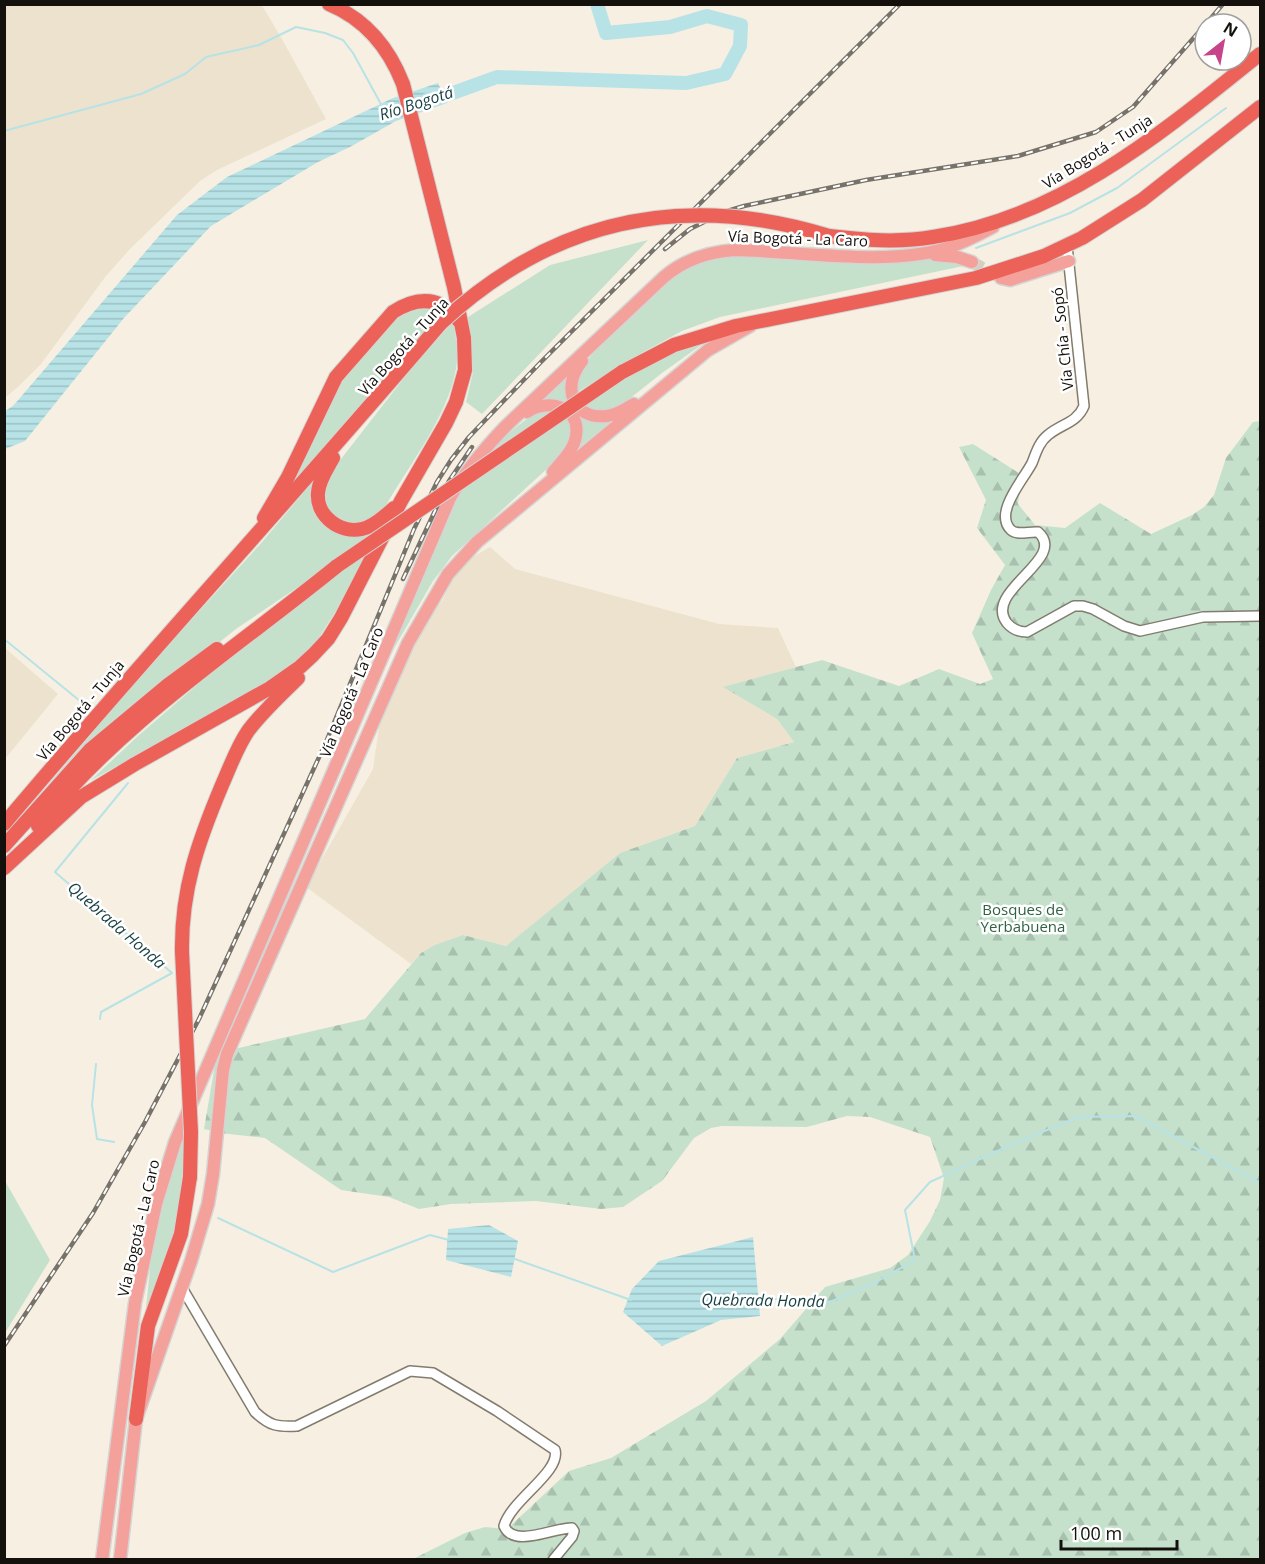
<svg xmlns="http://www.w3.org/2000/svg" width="1265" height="1564" viewBox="0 0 1265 1564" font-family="'Open Sans',sans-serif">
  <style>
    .built { fill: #ede2cd }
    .green { fill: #c5e1cc }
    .forest { fill: url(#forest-firs) }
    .water { fill: url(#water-rules) }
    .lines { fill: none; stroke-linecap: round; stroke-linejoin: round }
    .stream { stroke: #b7e2e6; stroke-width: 2 }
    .river { stroke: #b7e2e6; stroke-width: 14 }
    .major-tunnel { stroke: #d5cfc2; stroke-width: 12; stroke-dasharray: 12 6; stroke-linecap: butt }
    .minor-casing { stroke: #827c6f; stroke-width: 12 }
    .major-casing { stroke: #d5d4d3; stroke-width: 15 }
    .highway-casing { stroke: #d5d4d3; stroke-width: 16 }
    .minor { stroke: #fff; stroke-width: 9 }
    .major { stroke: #f4a09b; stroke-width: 12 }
    .highway { stroke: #ec6158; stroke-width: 14 }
    .rail-casing { stroke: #77726a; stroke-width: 4.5 }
    .rail { stroke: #fff; stroke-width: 2; stroke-dasharray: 7; stroke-linecap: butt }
    .highway-bridge-casing { stroke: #d5d4d3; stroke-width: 16; stroke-linecap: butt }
    .highway-bridge { stroke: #ec6158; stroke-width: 14 }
    .labels { text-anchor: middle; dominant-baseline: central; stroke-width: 5; stroke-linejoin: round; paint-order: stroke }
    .street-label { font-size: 15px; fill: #14110d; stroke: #fff }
    .park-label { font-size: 15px; fill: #316243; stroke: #fff }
    .water-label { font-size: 16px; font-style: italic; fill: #173f42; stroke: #fff }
  </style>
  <defs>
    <pattern id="forest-firs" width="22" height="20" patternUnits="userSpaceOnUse" patternTransform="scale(1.5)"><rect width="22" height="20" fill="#c5e1cc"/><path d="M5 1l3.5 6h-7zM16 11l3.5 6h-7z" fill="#a8c0ae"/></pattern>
    <pattern id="water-rules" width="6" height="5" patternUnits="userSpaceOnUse" patternTransform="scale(1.5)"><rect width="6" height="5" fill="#b7e2e6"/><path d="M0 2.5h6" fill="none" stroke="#9cc1c4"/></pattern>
  </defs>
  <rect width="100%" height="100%" fill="#f7f0e2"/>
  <path class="built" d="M258 4 263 7 282 39 326 119 217 170 200 181 129 250 106 276 41 364 20 385 5 398V5Z
    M490 547 515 569 719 624 778 628 796 667 724 687 777 719 794 742 737 758 695 826 620 853 506 946 463 935 421 953 411 964 306 887 373 769 379 727 393 689 429 615 442 601 452 581 471 558Z
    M5 648 58 694 5 759Z"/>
  <path class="green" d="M648 240 482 414 466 402 473 372 468 317 550 265Z
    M727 255 849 260H950L973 264 720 317 682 331 636 356 576 393C576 389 575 384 576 380 583 356 664 279 687 266 698 260 715 258 727 255Z
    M424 304 447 312 284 502 341 380 398 313Z
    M453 322C456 337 459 353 456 369 447 419 406 469 381 514 364 527 328 529 323 501 322 494 326 484 327 477L418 360Z
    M707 341 662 373 619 407 604 413 593 411 584 406 629 376 662 358Z
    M567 373 566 389 569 401 616 418 573 452 579 444 560 401 551 399 539 401Z
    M539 409 559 410C576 428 574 437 561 456L452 556 433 581 382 669 456 496 474 467 500 440Z
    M320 473C316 483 309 494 312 504 316 524 343 541 363 536 371 535 377 528 383 523L337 609 318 639 300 658 268 682 90 781 139 735 232 655 333 579 326 568 236 629 83 751 32 804 148 667 263 541Z
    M184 1129 186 1155 180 1213 145 1318 151 1259 162 1198Z
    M4 1179 50 1260 5 1333H4Z"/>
  <path class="forest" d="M1260 421V1559H413L465 1533 485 1527 507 1529 569 1471 611 1458 706 1401 780 1339 825 1287 890 1268 908 1255 930 1221 940 1200 944 1178 930 1137 870 1117 847 1116 807 1127 722 1126 711 1128 694 1138 662 1181 623 1207 601 1209 536 1201 451 1204 419 1209 389 1197 341 1190 265 1138 220 1133 204 1129 217 1053 365 1019 421 953 435 945 463 935 506 946 620 853 695 826 737 758 794 742 777 719 723 687 822 660 899 686 939 669 980 684 993 679 972 633 991 590 1005 565 977 528 986 500 959 447 973 444 1022 475 1018 504 1035 525 1065 528 1100 503 1151 534 1192 515 1204 507 1214 495 1226 458 1253 422Z"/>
  <path class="water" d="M438 83 447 103 396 121 350 147 318 162 211 226 124 318 25 441 5 449V411L13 406 177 215 227 177 393 98Z
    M489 1225 518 1241 511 1277 446 1260 448 1229Z
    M753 1237 760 1316 721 1320 662 1346 623 1312 632 1289 659 1261Z"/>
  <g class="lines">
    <path class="stream" d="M4 131 141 94 185 74 206 57 259 45 296 27 325 33 343 40 353 53 382 106
      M976 248 1070 213 1117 188 1226 108
      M4 639 91 710
      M100 1019 101 1012 172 973 55 872 128 783
      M96 1064 92 1105 97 1139 114 1142
      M218 1218 333 1272 430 1235 449 1240
      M512 1258 631 1300
      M756 1298 830 1302 878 1281 915 1260 905 1210 930 1182 1015 1143 1079 1117 1136 1116 1260 1183"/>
    <path class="river" d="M427 100 439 98 497 77 686 83 725 74 740 46 741 25 707 16 670 27 606 33 597 4"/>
    <path class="major-tunnel" d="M972 262 997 276"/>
    <g class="minor-casing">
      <path id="minor" d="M1067 246 1084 406C1077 423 1061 424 1048 435 1039 442 1036 453 1032 463 1024 479 993 513 1011 530 1018 536 1029 531 1038 532 1069 559 982 591 1007 623 1012 629 1019 632 1027 632L1074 606H1083L1093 609 1124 626 1140 631 1203 617 1260 616
        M181 1286 255 1412C270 1426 277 1427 297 1426L410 1371 433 1373 497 1411 555 1450C561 1472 511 1500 504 1526 514 1549 555 1527 572 1528L574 1531 572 1537 553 1560"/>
    </g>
    <g class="major-casing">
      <path id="major" d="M935 255 957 257 972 262
        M1001 278 1010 280 1069 261
        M582 361C561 387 572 420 607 416 617 415 626 409 634 404
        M527 412C548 398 581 406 576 436 574 450 561 462 553 472
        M102 1560 135 1303 156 1204 175 1142 450 498C465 471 484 449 506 426L664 277C685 259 708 252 735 250 798 251 887 267 947 248 963 243 978 235 993 227
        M120 1560 136 1419 191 1261 208 1204 213 1174 223 1070 227 1054 408 643 448 574 477 542 708 350 750 326"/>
    </g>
    <g class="highway-casing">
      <path id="highway" d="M829 236C863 240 898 243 933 237 1061 218 1163 132 1260 54
        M622 372 674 345 736 326 976 278 1044 256 1082 238 1142 200 1260 107
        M333 458C327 469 319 480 318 493 316 516 340 534 362 529 374 526 385 516 394 508
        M264 518 288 477 336 377 393 312C419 295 442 297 460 322
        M4 824C147 654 297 492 441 323
        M38 826C121 722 235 649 337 566
        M4 846 90 750 168 685 217 649
        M4 868 81 797 135 764 270 688 300 667 313 655 328 639 341 618 401 501 446 423 456 402 465 370 464 338 454 287 403 84C389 48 365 19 329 4
        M182 952C181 890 198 842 222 785 230 767 237 747 248 731 263 711 281 695 298 678
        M136 1419 148 1326 181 1234 190 1177"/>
    </g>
    <use href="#minor" class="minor"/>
    <use href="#major" class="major"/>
    <use href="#highway" class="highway"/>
    <g class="rail-casing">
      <path id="rail" d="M1206 24 1223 4
        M665 249 690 229 724 212 744 206 866 180 1018 156 1096 132 1133 107 1205 25
        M403 579 449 481 472 447
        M4 1346 93 1213 145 1122 199 1019 326 742 414 529 437 482 451 460 469 437 541 362 900 4"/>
    </g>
    <use href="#rail" class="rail"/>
    <g class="highway-bridge-casing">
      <path id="highway-bridge" d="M441 323C553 219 682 191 829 236
        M337 566 622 372
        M182 952 191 1132 190 1177"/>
    </g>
    <use href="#highway-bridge" class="highway-bridge"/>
  </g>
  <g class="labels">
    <g class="street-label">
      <text transform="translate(1097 151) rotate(-32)">Vía Bogotá - Tunja</text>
      <text transform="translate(798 238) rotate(2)">Vía Bogotá - La Caro</text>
      <text transform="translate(1062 339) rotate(-96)">Vía Chía - Sopó</text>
      <text transform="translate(403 346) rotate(-48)">Vía Bogotá - Tunja</text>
      <text transform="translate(351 692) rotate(-67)">Vía Bogotá - La Caro</text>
      <text transform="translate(80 710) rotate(-50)">Vía Bogotá - Tunja</text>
      <text transform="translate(138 1228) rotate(-77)">Vía Bogotá - La Caro</text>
    </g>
    <g class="park-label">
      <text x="1023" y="909">Bosques de<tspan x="1023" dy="17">Yerbabuena</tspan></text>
    </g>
    <g class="water-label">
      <text transform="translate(416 103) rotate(-18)">Río Bogotá</text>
      <text transform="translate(117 925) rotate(41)">Quebrada Honda</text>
      <text transform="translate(763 1300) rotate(1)">Quebrada Honda</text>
    </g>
  </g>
  <rect width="1265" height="1564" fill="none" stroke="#14110d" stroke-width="12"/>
  <g transform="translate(1223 42) rotate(31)"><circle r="28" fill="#ffffff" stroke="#a1a09e" stroke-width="1.5"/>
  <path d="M0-4.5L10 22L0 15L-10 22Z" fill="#c7448a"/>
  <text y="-9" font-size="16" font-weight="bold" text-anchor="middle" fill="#14110d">N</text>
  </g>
  <path d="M1061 1540v9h116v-9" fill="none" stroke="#14110d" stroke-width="3"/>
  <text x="1070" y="1540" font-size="18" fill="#14110d" stroke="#ffffff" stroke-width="4.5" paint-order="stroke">100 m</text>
</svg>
